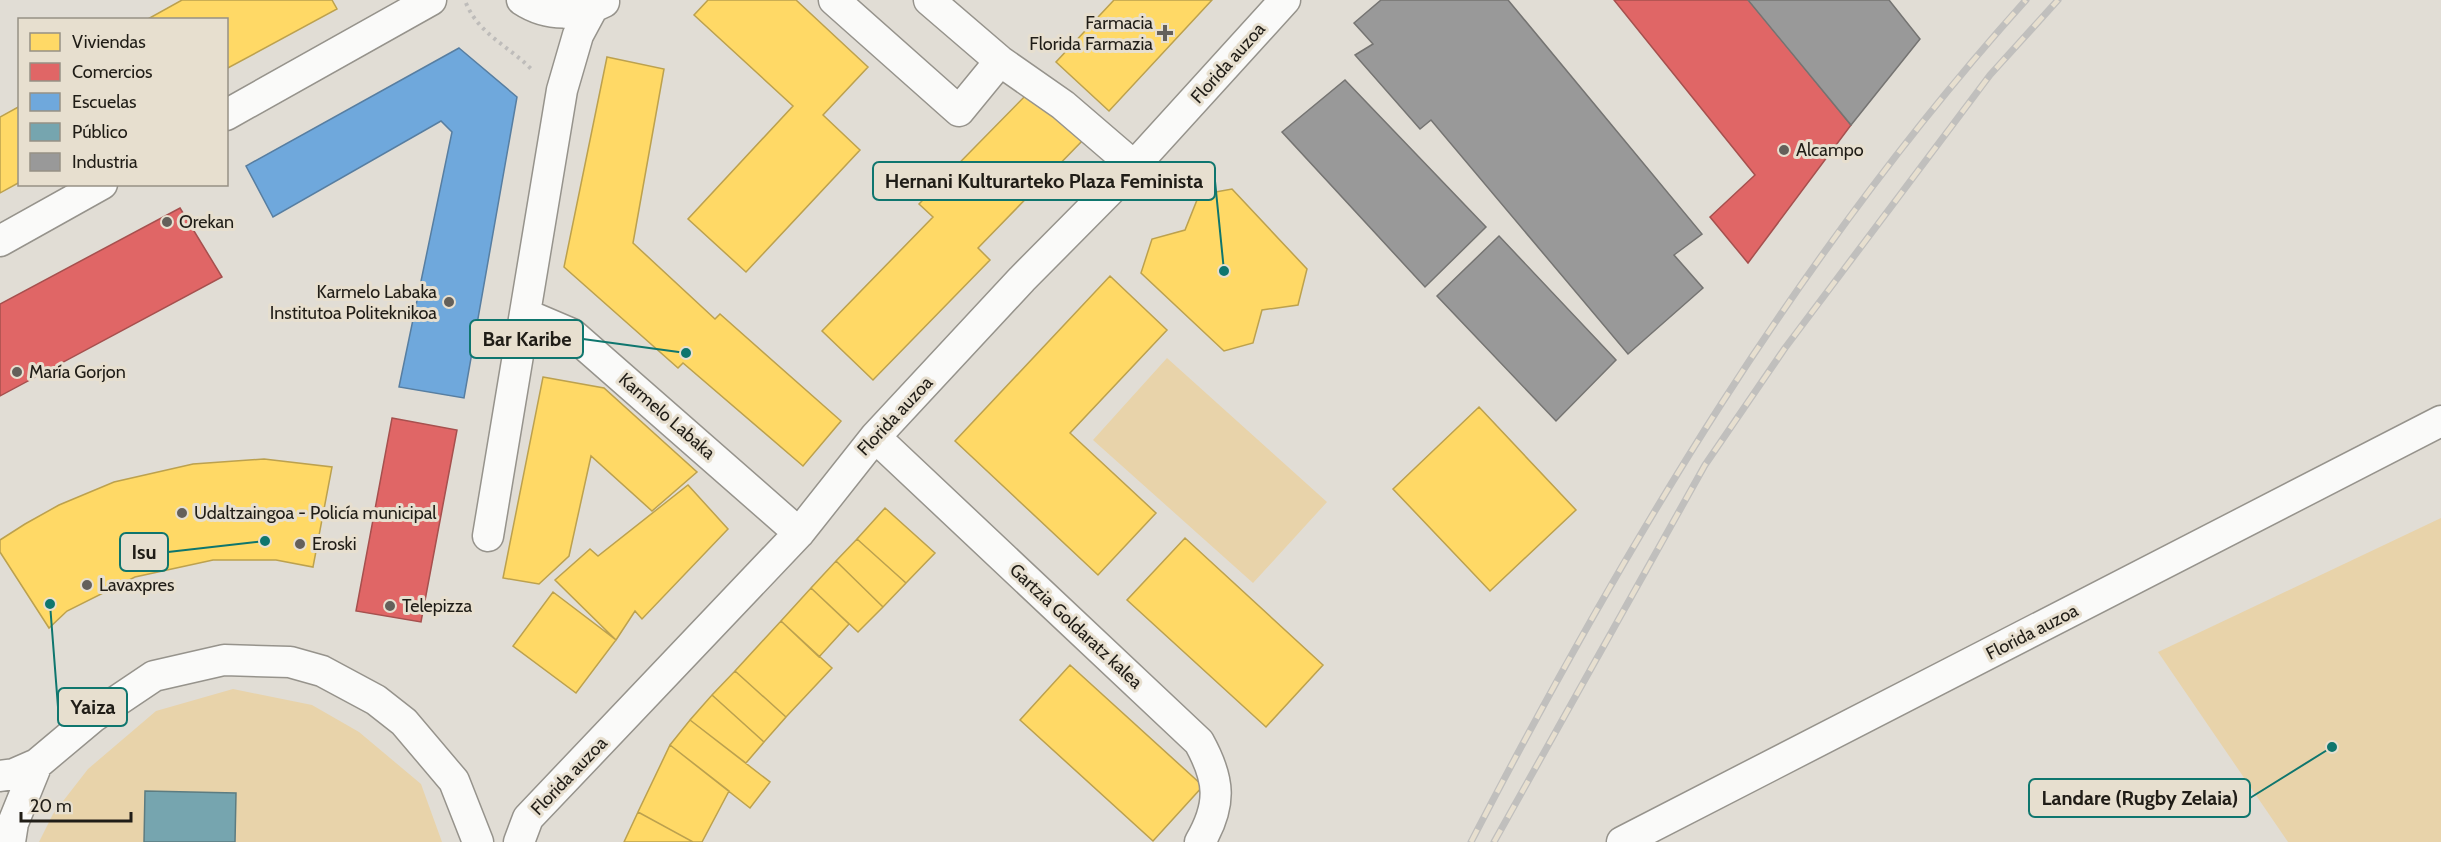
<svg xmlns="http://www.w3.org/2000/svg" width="2441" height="842" viewBox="0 0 2441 842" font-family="Cabin,sans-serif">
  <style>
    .green { fill: #e8d3aa }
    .homes { fill: #ffd966; stroke: #bca14e; stroke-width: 1.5 }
    .shops { fill: #e06666; stroke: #a6504e; stroke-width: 1.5 }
    .schools { fill: #6fa8dc; stroke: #577ea1; stroke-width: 1.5 }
    .public { fill: #76a5af; stroke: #5c7c81; stroke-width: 1.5 }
    .industry { fill: #999; stroke: #757472; stroke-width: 1.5 }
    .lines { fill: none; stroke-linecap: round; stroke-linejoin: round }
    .street-casing { stroke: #96938c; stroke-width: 33 }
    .path { stroke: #bebcba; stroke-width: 4; stroke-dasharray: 3 4.5; stroke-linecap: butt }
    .street { stroke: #fafaf9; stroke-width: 30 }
    .rail-casing { stroke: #c0bfbd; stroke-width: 7 }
    .rail { stroke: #e7dfcf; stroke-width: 4.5; stroke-dasharray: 14; stroke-linecap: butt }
    .poi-dot { fill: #64605a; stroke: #e7dfcf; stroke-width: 2 }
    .labels { text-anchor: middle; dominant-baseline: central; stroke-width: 6; stroke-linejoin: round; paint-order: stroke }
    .poi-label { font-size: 18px; fill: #201d17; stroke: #e7dfcf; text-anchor: start }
    .street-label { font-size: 18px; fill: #201d17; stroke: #e7dfcf }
    .leader { fill: none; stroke: #0f766e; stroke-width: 2 }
    .callout-dot { fill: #0f766e; stroke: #e7dfcf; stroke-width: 2 }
    .callout { fill: #e7dfcf; stroke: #0f766e; stroke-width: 2 }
    .callout-label { font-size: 20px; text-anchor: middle; font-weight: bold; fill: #201d17 }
  </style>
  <rect width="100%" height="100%" fill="#e1ddd5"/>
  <path class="green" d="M1167 358 1327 502 1253 583 1093 440Z
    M2441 518V842H2288L2158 652Z
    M233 689 312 705 359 732 421 784 442 842H235L145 791 144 842H39L53 814 88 769 156 711Z"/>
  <path class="homes" d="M182 0H332L337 9 226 69V20H146Z
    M708 0H796L868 67 823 115 860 150 746 272 688 219 793 106 694 15Z
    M1114 0H1212L1109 111 1056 62Z
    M607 57 664 69 633 243 715 319 720 314 841 421 803 466 683 363 678 368 564 267Z
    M1032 89 1084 139 978 248 990 260 873 380 822 331 933 217 919 204Z
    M20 106V182L0 193V117Z
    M1232 189 1307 269 1298 305 1262 310 1253 343 1224 351 1141 273 1152 239 1185 230 1199 195Z
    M1110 276 1167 330 1070 433 1156 513 1098 575 955 441Z
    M543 377 604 388 697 472 652 511 591 456 569 556 539 584 503 578Z
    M1479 407 1576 510 1490 591 1393 489Z
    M264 459 332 467 313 567 276 560H213L135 577 67 611 49 628 0 552V540L25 524 59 505 114 482 193 464Z
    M688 485 728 529 642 619 635 611 616 640 555 580 590 549 598 556Z
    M885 508 935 553 906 583 857 539Z
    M1185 538 1323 665 1266 727 1127 600Z
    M857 539 906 583 883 607 836 561Z
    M836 561 883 607 858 632 811 588Z
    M811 588 849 624 819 657 781 621Z
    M553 592 616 640 576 693 513 646Z
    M781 621 832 668 786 717 735 671Z
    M1070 665 1203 786 1153 841 1020 720Z
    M735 671 786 717 764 742 712 695Z
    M712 695 764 742 746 763 690 720Z
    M690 720 770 782 750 808 670 745Z
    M670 745 729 791 702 842H693L638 812Z
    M638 812 693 842H624Z"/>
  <path class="shops" d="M1614 0H1749L1851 125 1748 263 1710 217 1755 175Z
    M180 208 222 277 0 396V304Z
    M392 418 457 430 421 622 356 611Z"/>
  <path class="schools" d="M459 48 517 97 464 398 399 387 452 132 441 121 273 217 246 166Z"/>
  <path class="public" d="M145 791 236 793 235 842H144Z"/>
  <path class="industry" d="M1381 0H1508L1702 234 1674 255 1703 288 1628 354 1431 120 1420 129 1355 55 1373 44 1354 23Z
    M1748 0H1889L1920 39 1851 125Z
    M1345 80 1486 227 1425 287 1282 132Z
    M1499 236 1616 360 1556 421 1437 296Z"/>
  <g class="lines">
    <g class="street-casing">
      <path id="street" d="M522 0C548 17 578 16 604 2
        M834 0 959 111 1000 61
        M929 0 1000 61 1063 105 1134 166
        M226 115 431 0
        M0 241 102 184
        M525 314 572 334 799 533
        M875 437 1199 742C1220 780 1222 804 1200 842
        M488 536 562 90 578 35 592 9
        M0 776 14 774 37 764
        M10 842 13 823 37 764 93 717 154 676 224 660 290 662 322 671 376 700 404 722 454 781 478 842
        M519 842 528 818 799 533 875 437 1022 279 1134 166 1285 0
        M1622 842 2441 421"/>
    </g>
    <path class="path" d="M466 3C479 35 511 47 533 71"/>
    <use href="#street" class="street"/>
    <g class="rail-casing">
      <path id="rail" d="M1471 842C1626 543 1800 251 2026 0
        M1494 842 1705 465 1785 348 1990 75 2058 0"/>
    </g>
    <use href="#rail" class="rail"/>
  </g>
  <g class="poi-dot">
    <path d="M1162 24h6v6h6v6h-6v6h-6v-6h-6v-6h6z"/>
    <circle cx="1784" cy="150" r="6"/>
    <circle cx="167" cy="222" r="6"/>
    <circle cx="449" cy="302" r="6"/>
    <circle cx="17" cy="372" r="6"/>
    <circle cx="182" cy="513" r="6"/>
    <circle cx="300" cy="544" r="6"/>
    <circle cx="87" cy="585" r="6"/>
    <circle cx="390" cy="606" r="6"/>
  </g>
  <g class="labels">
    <g class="poi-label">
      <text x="1153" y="23" text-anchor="end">Farmacia<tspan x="1153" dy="21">Florida Farmazia</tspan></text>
      <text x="1796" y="150">Alcampo</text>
      <text x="179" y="222">Orekan</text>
      <text x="437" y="292" text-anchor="end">Karmelo Labaka<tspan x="437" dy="21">Institutoa Politeknikoa</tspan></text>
      <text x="29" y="372">María Gorjon</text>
      <text x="194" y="513">Udaltzaingoa - Policía municipal</text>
      <text x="312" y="544">Eroski</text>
      <text x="99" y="585">Lavaxpres</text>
      <text x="402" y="606">Telepizza</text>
    </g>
    <g class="street-label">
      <text transform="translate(1228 63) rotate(-48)">Florida auzoa</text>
      <text transform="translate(667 416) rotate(41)">Karmelo Labaka</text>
      <text transform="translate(895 416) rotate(-47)">Florida auzoa</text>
      <text transform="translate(1076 626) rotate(43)">Gartzia Goldaratz kalea</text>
      <text transform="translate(2032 632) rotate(-27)">Florida auzoa</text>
      <text transform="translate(569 776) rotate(-46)">Florida auzoa</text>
    </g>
  </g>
  <path class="leader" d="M1224 271L1215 181M686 353L583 339M265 541L168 552M50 604L58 707M2332 747L2250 798"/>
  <g class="callout-dot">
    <circle cx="1224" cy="271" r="6"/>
    <circle cx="686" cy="353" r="6"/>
    <circle cx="265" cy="541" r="6"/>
    <circle cx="50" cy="604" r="6"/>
    <circle cx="2332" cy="747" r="6"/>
  </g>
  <g class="callout">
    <rect x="873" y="162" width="342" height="38" rx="6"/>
    <rect x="470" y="320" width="113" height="38" rx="6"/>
    <rect x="120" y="533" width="48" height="38" rx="6"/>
    <rect x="58" y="688" width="69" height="38" rx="6"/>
    <rect x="2029" y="779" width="221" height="38" rx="6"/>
  </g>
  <g class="callout-label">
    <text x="1044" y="188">Hernani Kulturarteko Plaza Feminista</text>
    <text x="527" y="346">Bar Karibe</text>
    <text x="144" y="559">Isu</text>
    <text x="93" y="714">Yaiza</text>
    <text x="2140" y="805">Landare (Rugby Zelaia)</text>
  </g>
  <rect x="18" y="18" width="210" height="168" fill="#e7dfcf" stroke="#979185" stroke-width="1.5"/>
  <rect x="30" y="33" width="30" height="18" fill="#ffd966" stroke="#979185" stroke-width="1.5"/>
  <text x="72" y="48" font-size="18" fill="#201d17">Viviendas</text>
  <rect x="30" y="63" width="30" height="18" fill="#e06666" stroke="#979185" stroke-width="1.5"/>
  <text x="72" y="78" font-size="18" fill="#201d17">Comercios</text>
  <rect x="30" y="93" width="30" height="18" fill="#6fa8dc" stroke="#979185" stroke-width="1.5"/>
  <text x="72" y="108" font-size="18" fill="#201d17">Escuelas</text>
  <rect x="30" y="123" width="30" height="18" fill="#76a5af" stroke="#979185" stroke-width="1.5"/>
  <text x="72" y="138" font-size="18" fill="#201d17">Público</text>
  <rect x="30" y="153" width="30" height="18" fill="#999999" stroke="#979185" stroke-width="1.5"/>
  <text x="72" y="168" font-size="18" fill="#201d17">Industria</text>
  <path d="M21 812v9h110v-9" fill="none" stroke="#201d17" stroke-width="3"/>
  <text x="30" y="812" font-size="18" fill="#201d17" stroke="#e7dfcf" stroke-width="4.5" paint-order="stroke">20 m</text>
</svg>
